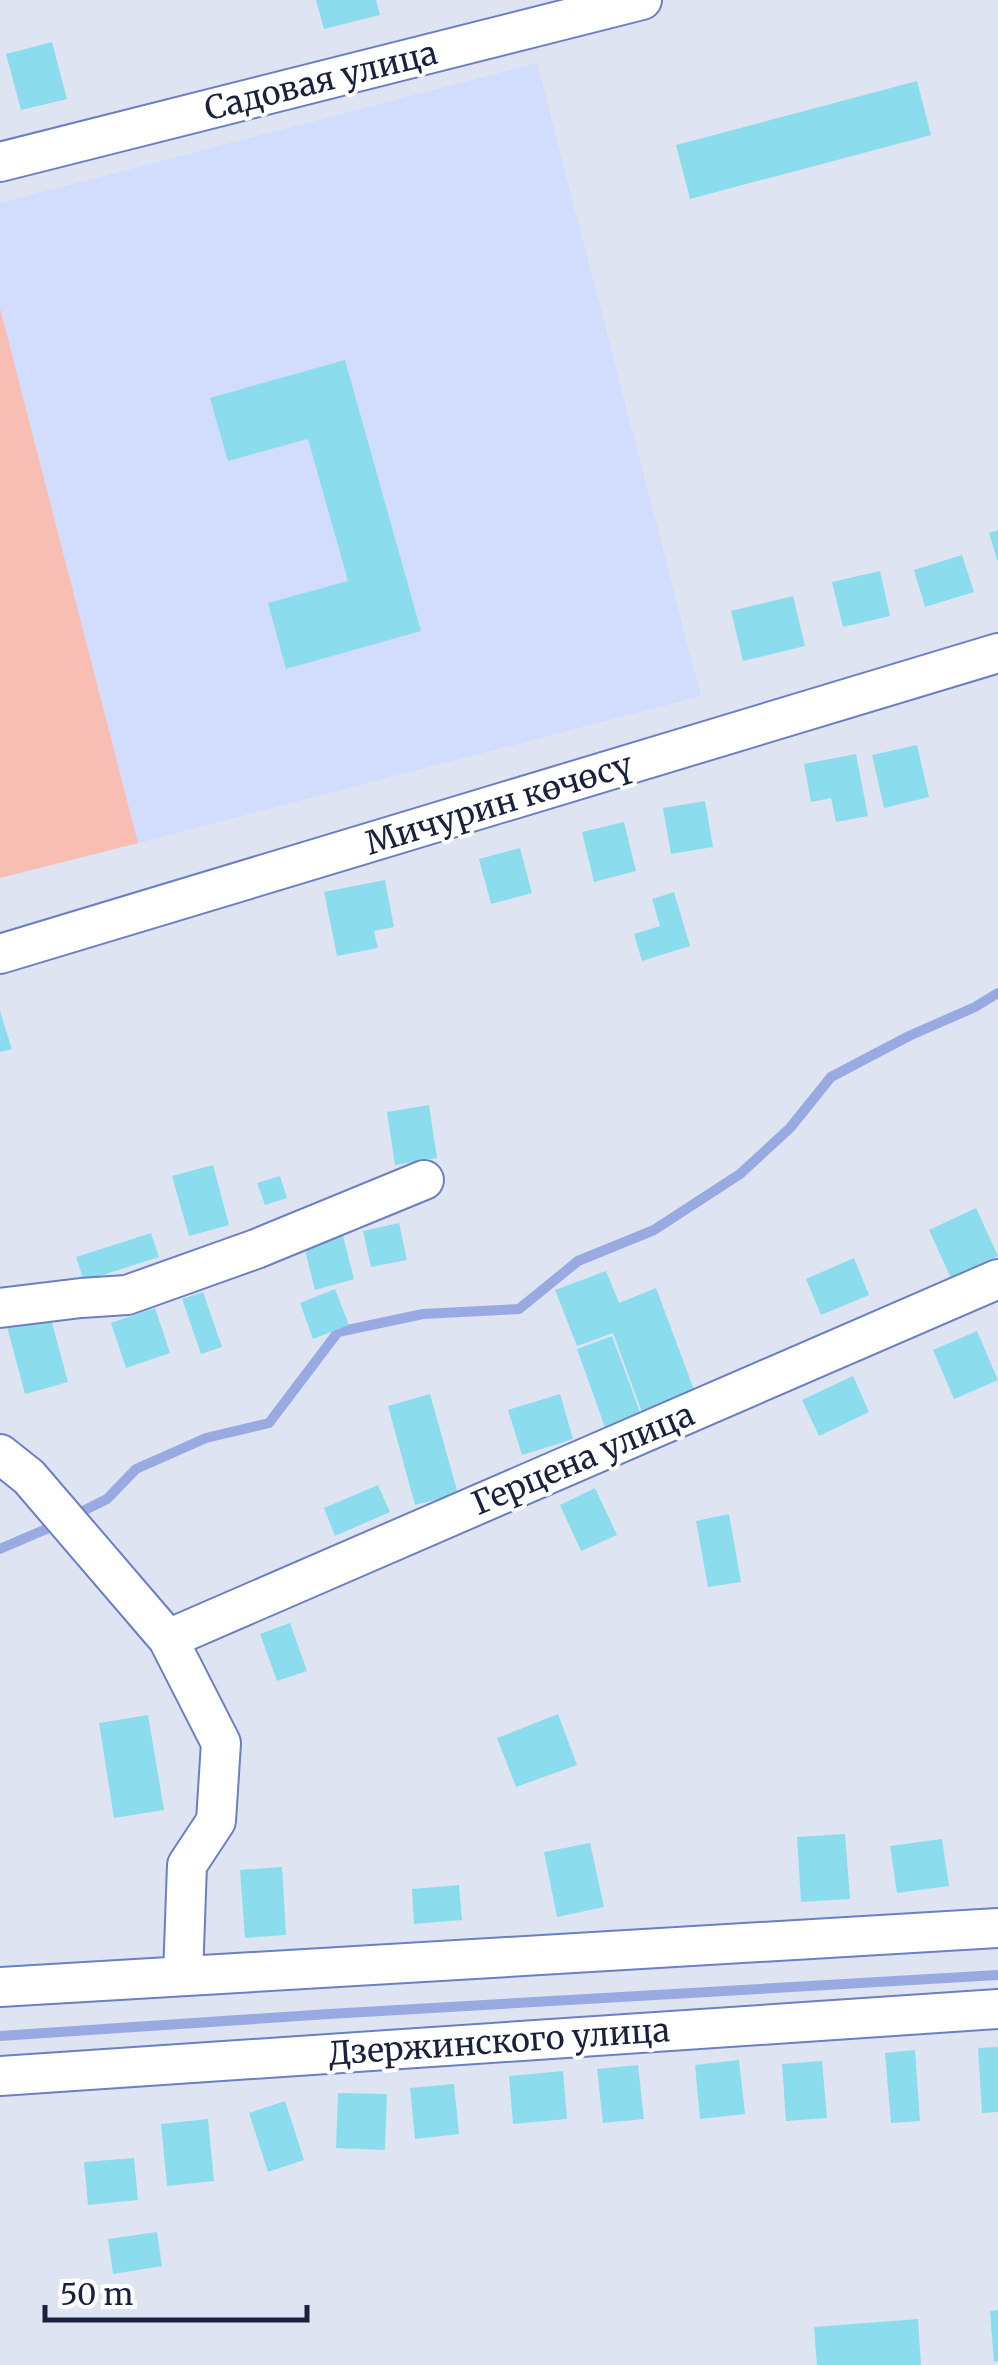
<svg xmlns="http://www.w3.org/2000/svg" width="998" height="2365" viewBox="0 0 998 2365" font-family="Merriweather,serif">
  <style>
    .built { fill: #d2ddfe }
    .green { fill: #f8beb3 }
    .lines { fill: none; stroke-linecap: round; stroke-linejoin: round }
    .stream { stroke: #99aae2; stroke-width: 10 }
    .building { fill: #8bdded }
    .street-casing { stroke: #6b7fc3; stroke-width: 42 }
    .street { stroke: #fff; stroke-width: 38 }
    .labels { text-anchor: middle; dominant-baseline: central; stroke-width: 8; stroke-linejoin: round; paint-order: stroke }
    .street-label { font-size: 32px; fill: #1a213d; stroke: #fff }
  </style>
  <rect width="100%" height="100%" fill="#dfe4f3"/>
  <path class="built" d="M537 63 701 696 138 843 0 308V203Z"/>
  <path class="green" d="M0 308 138 843 0 878Z"/>
  <g class="lines">
    <path class="stream" d="M73 1516 107 1499 136 1469 206 1438 269 1423 338 1332 423 1314 519 1309 578 1261 654 1230 740 1174 790 1128 831 1077 909 1036 975 1007 998 993
      M0 1549 58 1524
      M0 2036 329 2014 998 1975"/>
  </g>
  <path class="building" d="M316 0H376L380 15 324 29Z
    M52 42 67 99 21 110 6 54Z
    M917 81 931 135 690 199 676 145Z
    M345 360 421 631 286 669 268 603 348 581 308 439 228 461 210 398Z
    M998 530V560H997L989 533Z
    M962 555 974 592 925 607 914 570Z
    M880 571 890 616 843 627 832 582Z
    M793 596 805 646 743 661 731 611Z
    M917 745 929 797 884 808 872 755Z
    M856 754 868 816 836 822 831 798 811 802 804 764Z
    M705 801 713 847 671 854 663 808Z
    M624 822 636 871 594 882 582 832Z
    M520 848 532 893 491 904 479 859Z
    M385 880 394 927 374 931 378 948 337 956 324 892Z
    M674 892 690 946 642 961 634 934 660 926 652 899Z
    M0 1011 12 1049 0 1052Z
    M429 1105 437 1158 395 1165 387 1112Z
    M213 1165 229 1225 189 1236 172 1176Z
    M280 1176 287 1198 265 1205 257 1183Z
    M976 1208 998 1256 951 1278 929 1230Z
    M399 1223 407 1260 371 1267 363 1231Z
    M151 1233 159 1257 84 1281 76 1257Z
    M343 1236 354 1279 315 1290 304 1246Z
    M854 1258 869 1295 821 1315 806 1279Z
    M606 1271 619 1303 656 1288 699 1403 646 1423 613 1333 577 1346 555 1290Z
    M335 1289 349 1325 313 1339 300 1303Z
    M203 1292 222 1347 201 1354 182 1299Z
    M155 1308 170 1353 126 1368 111 1323Z
    M50 1315 68 1382 25 1394 7 1327Z
    M977 1331 998 1380 954 1399 933 1350Z
    M612 1336 643 1420 607 1433 577 1349Z
    M853 1376 869 1412 819 1436 802 1400Z
    M430 1394 458 1494 415 1505 388 1406Z
    M560 1394 573 1439 522 1455 508 1410Z
    M378 1485 390 1512 335 1536 324 1508Z
    M595 1488 617 1535 581 1551 560 1505Z
    M729 1514 741 1582 708 1587 696 1521Z
    M290 1623 307 1671 277 1681 260 1634Z
    M558 1714 577 1765 516 1787 497 1738Z
    M148 1715 164 1810 114 1818 99 1723Z
    M845 1834 850 1899 801 1902 797 1837Z
    M942 1839 949 1886 897 1893 890 1846Z
    M590 1843 604 1907 557 1917 544 1852Z
    M282 1867 286 1935 245 1938 240 1870Z
    M459 1885 462 1920 414 1924 412 1889Z
    M998 2047V2112L982 2113 978 2048Z
    M915 2050 920 2121 891 2123 885 2053Z
    M739 2060 745 2114 700 2119 695 2065Z
    M822 2061 827 2118 786 2121 782 2064Z
    M638 2065 644 2119 603 2123 597 2069Z
    M563 2071 567 2119 513 2124 509 2076Z
    M454 2084 459 2134 415 2139 410 2088Z
    M338 2093 387 2094 385 2150 336 2148Z
    M285 2101 304 2160 268 2172 249 2113Z
    M208 2119 214 2181 167 2186 161 2124Z
    M134 2158 138 2200 88 2205 84 2162Z
    M157 2232 162 2266 113 2274 108 2239Z
    M998 2310V2361L994 2362 990 2311Z
    M918 2319 921 2365H817L814 2327Z"/>
  <g class="lines">
    <g class="street-casing">
      <path id="street" d="M0 162 642 0
        M0 954 998 653
        M0 1308 81 1298 127 1295 256 1249 424 1180
        M0 1454 29 1477 168 1639 221 1743 216 1821 187 1865 183 1976
        M168 1639 998 1279
        M0 1987 998 1928
        M0 2076 998 2009"/>
    </g>
    <use href="#street" class="street"/>
  </g>
  <g class="labels">
    <g class="street-label">
      <text transform="translate(321 81) rotate(-14)">Садовая улица</text>
      <text transform="translate(499 804) rotate(-17)">Мичурин көчөсү</text>
      <text transform="translate(583 1459) rotate(-23)">Герцена улица</text>
      <text transform="translate(499 2042) rotate(-4)">Дзержинского улица</text>
    </g>
  </g>
  <path d="M45 2305v15h262v-15" fill="none" stroke="#1a213d" stroke-width="5"/>
  <text x="60" y="2305" font-size="30" fill="#1a213d" stroke="#ffffff" stroke-width="8" paint-order="stroke">50 m</text>
</svg>
